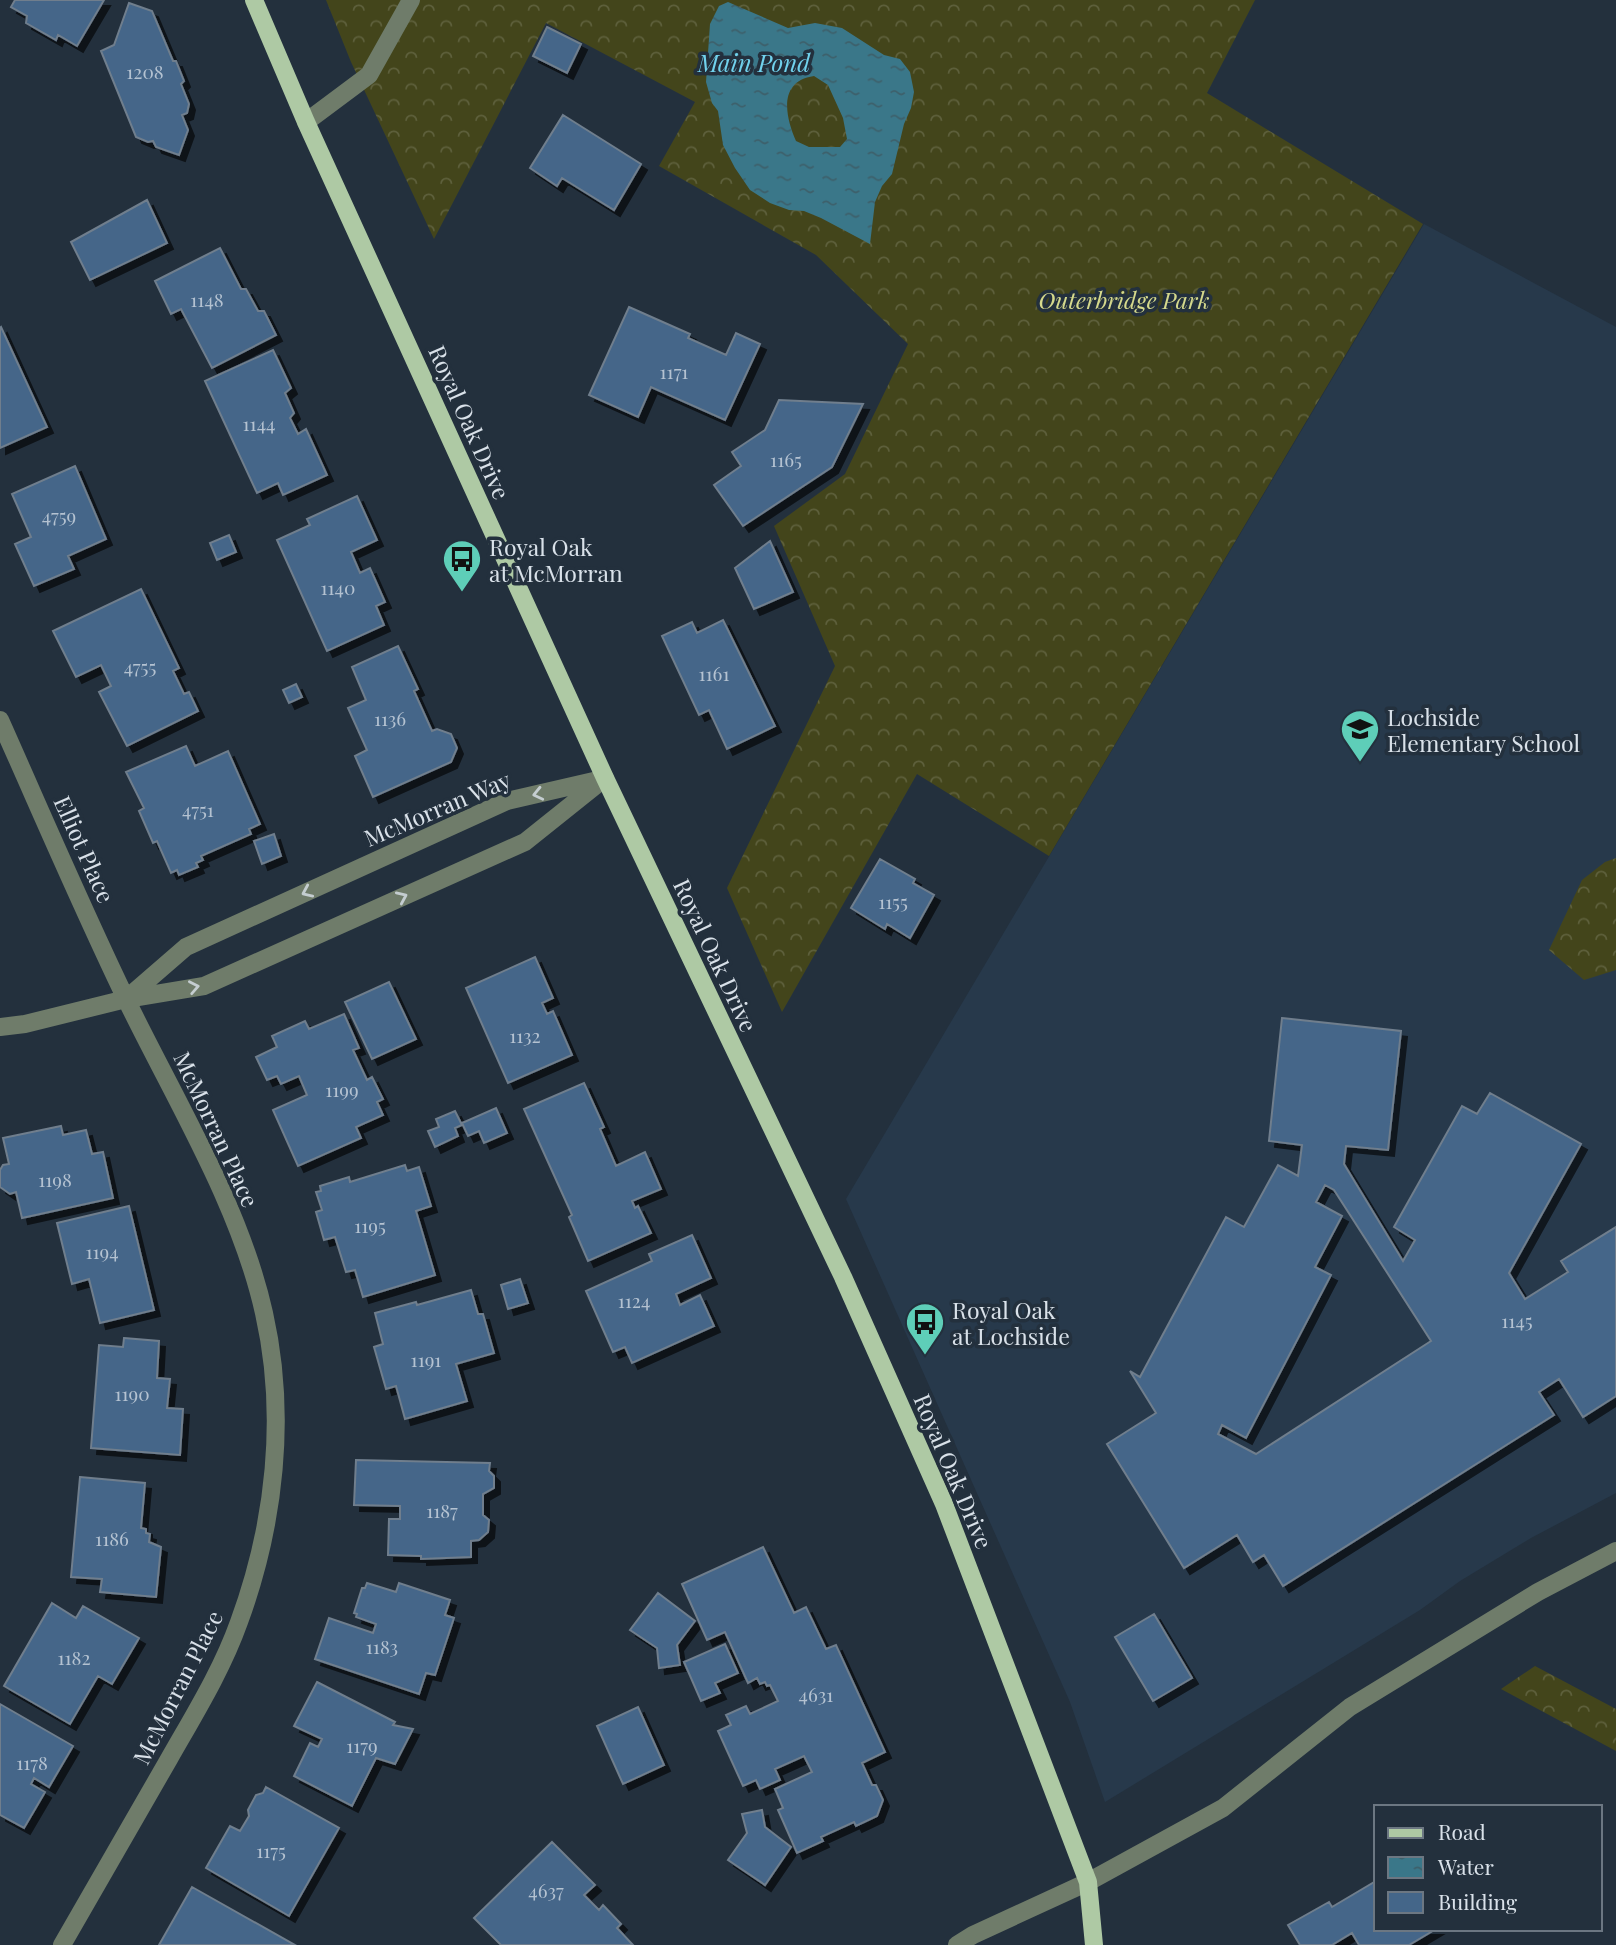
<svg xmlns="http://www.w3.org/2000/svg" width="1616" height="1945" viewBox="0 0 1616 1945" font-family="'Playfair Display',serif">
  <style>
    .built { fill: #27394b }
    .forest { fill: url(#forest-crowns) }
    .water { fill: url(#water-ripples); fill-rule: evenodd }
    .building { fill: #446689; stroke: #6f7e8d; stroke-width: 2; fill-rule: evenodd; filter: url(#shadow) }
    .lines { fill: none; stroke-linecap: round; stroke-linejoin: round }
    .minor { stroke: #6f7c6a; stroke-width: 18 }
    .major { stroke: #aec9a4; stroke-width: 18 }
    .oneway { stroke: #c4cdd0 }
    .labels { text-anchor: middle; dominant-baseline: central; stroke-width: 7; stroke-linejoin: round; paint-order: stroke }
    .number-label { font-size: 19px; fill: #b4c2d1 }
    .park-label { font-size: 23px; font-style: italic; fill: #d5d98c; stroke: #23303d }
    .street-label { font-size: 23px; fill: #d9e1e9; stroke: #23303d }
    .poi-label { font-size: 23px; fill: #d9e1e9; stroke: #23303d; text-anchor: start }
    .water-label { font-size: 24px; font-style: italic; fill: #71d2ed; stroke: #23303d }
  </style>
  <defs>
    <pattern id="forest-crowns" width="20" height="18" patternUnits="userSpaceOnUse" patternTransform="scale(1.75)"><rect width="20" height="18" fill="#43451b"/><path d="M2 6a3 3 0 1 1 6 0M12 15a3 3 0 1 1 6 0" fill="none" stroke="#5e603c"/></pattern>
    <pattern id="water-ripples" width="26" height="14" patternUnits="userSpaceOnUse" patternTransform="scale(1.75)"><rect width="26" height="14" fill="#3a7789"/><path d="M2 4q2-2 4 0t4 0M15 11q2-2 4 0t4 0" fill="none" stroke="#3d606b"/></pattern>
    <filter id="shadow"><feDropShadow dx="6" dy="6" stdDeviation="0" flood-color="#0009"/></filter>
  </defs>
  <rect width="100%" height="100%" fill="#23303d"/>
  <path class="built" d="M1424 224 1616 327V1493L1531 1538 1460 1581 1420 1610 1105 1802 1070 1702 846 1199Z"/>
  <path class="forest" d="M326 0H1255L1207 93 1423 224 1049 856 917 774 782 1012 727 888 835 666 774 526 845 474 908 344 816 255 659 166 695 102 546 23 434 239 351 62Z
    M1616 858V970L1584 980 1549 950 1582 880 1605 862Z
    M1535 1666 1616 1709V1751L1501 1689Z"/>
  <path class="water" d="M728 2 788 28 815 23 842 28 884 55 900 59 910 72 914 92 911 108 904 124 892 174 882 186 875 202 870 244 821 218 804 211 789 210 770 203 750 190 735 168 723 145 718 111 712 103 706 82 710 24 719 6ZM814 76 828 85 843 118 847 139 840 147H809L796 141C785 116 778 81 814 76Z"/>
  <path class="building" d="M15 0H104L77 46 58 35 56 40 26 23 27 16 11 7Z
    M129 3 152 11 173 61H176L184 81 181 84 189 104 187 113 182 115 188 130 179 155 156 147 153 141 148 142 136 137 101 51 114 45Z
    M547 27 581 44 567 73 533 56Z
    M563 115 641 164 614 210 562 178 557 186 530 168Z
    M147 200 167 243 90 280 71 242Z
    M220 248 241 289H246L258 311H264L276 335 212 368 181 309 171 314 155 281Z
    M629 307 690 334 688 338 726 355 736 333 760 344 725 420 651 387 638 417 589 395Z
    M1 327 47 427 0 448V328Z
    M273 350 291 388 285 393 294 413 290 418 298 434 306 429 327 475 283 495 278 483 257 493 205 381Z
    M779 400 863 404 832 467 743 526 714 485 741 466 732 452 765 430Z
    M75 466 106 539 68 556 74 569 34 586 15 544 31 537 12 494Z
    M357 496 377 540 351 552 360 573 370 568 385 602 376 606 384 625 327 651 277 540 310 525 307 519Z
    M229 535 236 552 217 560 210 543Z
    M770 541 793 592 754 609 735 568Z
    M141 589 179 668 173 671 184 694 189 692 198 711 127 746 99 692 111 686 101 665 76 677 53 631Z
    M723 620 775 726 727 749 709 710 699 715 662 636 692 622 697 633Z
    M398 646 418 689 414 691 432 731 437 729 451 734 457 748 451 762 373 797 355 756 367 750 348 708 366 700 352 667Z
    M296 684 302 697 289 703 283 690Z
    M186 746 195 766 228 751 260 824 249 829 251 834 201 856 203 860 196 863 198 867 179 875 177 870 171 873 157 841 153 843 139 811 144 808 126 772Z
    M274 834 281 856 262 864 254 841Z
    M880 859 915 879 913 883 934 895 910 938 887 924 885 929 851 908Z
    M535 957 553 998 542 1003 547 1014 553 1011 572 1055 508 1083 466 988Z
    M389 982 416 1039 372 1059 345 1002Z
    M344 1014 359 1048 353 1050 367 1080 372 1077 383 1099 377 1102 383 1115 356 1127 361 1138 298 1166 273 1110 307 1095 299 1076 281 1084 277 1076 267 1080 256 1057 277 1047 272 1036 305 1021 309 1029Z
    M1282 1018 1401 1031 1388 1150 1346 1146 1344 1164 1403 1261 1415 1240 1394 1227 1462 1106 1477 1114 1490 1093 1581 1144 1509 1273 1525 1299 1568 1272 1561 1261 1616 1227V1396L1583 1417 1559 1379 1539 1392 1554 1415 1283 1586 1264 1555 1253 1562 1237 1535 1184 1568 1107 1444 1156 1413 1130 1371 1140 1377 1226 1217 1244 1227 1278 1165 1298 1176 1302 1145 1269 1141ZM1325 1185 1334 1190 1431 1341 1256 1454 1218 1434 1222 1425 1246 1438 1331 1275 1315 1267 1342 1216 1316 1202Z
    M584 1083 604 1127 600 1129 616 1166 645 1152 661 1189 632 1201 635 1208 638 1206 651 1233 588 1261 569 1217 572 1215 524 1109Z
    M496 1108 507 1133 484 1143 479 1131 468 1136 462 1123Z
    M455 1111 462 1125 455 1128 458 1136 435 1147 428 1131 439 1127 436 1119Z
    M61 1126 63 1135 86 1130 92 1154 103 1152 113 1198 22 1218 16 1192 10 1194 0 1187V1170L3 1165 9 1164 3 1138Z
    M405 1165 407 1171 419 1167 431 1206 416 1211 435 1275 363 1297 355 1270 346 1272 335 1237 324 1240 316 1212 322 1210 316 1192 321 1191 320 1186 349 1177 350 1182Z
    M129 1206 154 1310 100 1323 89 1279 72 1284 57 1223Z
    M692 1235 711 1278 676 1294 680 1305 700 1295 714 1326 632 1363 625 1347 613 1352 586 1291 652 1261 649 1254Z
    M520 1279 528 1303 508 1309 501 1285Z
    M471 1290 478 1314H483L494 1353 456 1364 467 1401 405 1419 396 1386 386 1389 374 1347 383 1344 375 1313 416 1302 417 1305Z
    M124 1338 159 1341 157 1378 170 1379 167 1408 183 1409 180 1455 91 1448 99 1345 123 1347Z
    M356 1460 490 1463 489 1471 494 1476V1488L483 1494V1515L489 1520 488 1532 479 1540 471 1541V1557L421 1559V1556L388 1555 389 1519H400V1506L354 1505Z
    M80 1477 145 1483 141 1528 146 1529V1533L150 1534 149 1542 161 1547 156 1597 100 1592 102 1579 71 1577Z
    M763 1547 794 1613 806 1607 826 1649 836 1645 885 1752 862 1763 872 1785H876L883 1800 877 1816 856 1826 854 1822 821 1837 823 1841 797 1853 778 1810 783 1808 775 1789 812 1772 804 1756 775 1769 780 1780 760 1789 756 1780 743 1786 718 1731 731 1725 726 1715 746 1706 750 1714 778 1701 770 1685 767 1686 765 1682 760 1684 757 1678 748 1683 725 1632 707 1640 682 1584Z
    M367 1583 396 1592 399 1583 450 1600 445 1615 454 1618 435 1675 426 1673 419 1694 315 1659 329 1618 373 1633 376 1624 356 1617 357 1614 354 1613 362 1588H365Z
    M658 1593 695 1621 677 1645 680 1665 659 1668 657 1648 630 1630Z
    M52 1603 76 1618 83 1606 139 1638 112 1684 98 1676 70 1724 4 1686Z
    M1154 1614 1192 1678 1153 1701 1115 1637Z
    M725 1644 738 1673 715 1683 720 1693 701 1701 684 1662Z
    M317 1682 395 1722 393 1725 413 1729 395 1764 376 1758 352 1806 294 1776 310 1743 318 1747 322 1739 294 1726Z
    M0 1704 73 1746 49 1787 34 1778 31 1784 45 1792 24 1828 0 1815Z
    M638 1707 664 1765 623 1784 597 1726Z
    M266 1787 339 1828 289 1916 206 1868 230 1826 240 1831 249 1816 248 1810 256 1795 263 1793Z
    M762 1810 765 1827 791 1847 765 1885 728 1860 747 1833 742 1814Z
    M552 1842 595 1885 584 1895 599 1910 603 1905 621 1924 617 1928 633 1945H501L474 1918Z
    M1376 1881V1929H1436L1409 1945H1359L1352 1933 1332 1945H1300L1288 1925 1329 1902 1332 1907Z
    M192 1887 295 1945H159Z"/>
  <g class="lines">
    <path class="minor" d="M306 122 369 75 411 0
      M0 720C42 814 82 908 127 1001 175 1100 240 1205 264 1313 287 1415 275 1524 239 1622 222 1670 194 1715 169 1759 133 1821 98 1883 62 1945
      M126 999 186 947 507 801 598 780
      M0 1027 25 1024 126 999 204 986 525 842 605 778
      M957 1945 973 1935 1088 1882 1223 1808 1350 1707 1538 1592 1616 1551"/>
    <path class="major" d="M254 0 306 122 605 778 843 1277 944 1504 1088 1882 1094 1945"/>
  </g>
  <defs><path id="oneway-chevron" d="M-2-3.5L2.5 0L-2 3.5" fill="none" stroke-width="1.6" stroke-linecap="round" stroke-linejoin="round" transform="scale(1.75)"/></defs>
  <g class="oneway">
    <use href="#oneway-chevron" transform="translate(538 794) rotate(167)"/>
    <use href="#oneway-chevron" transform="translate(307 892) rotate(156)"/>
    <use href="#oneway-chevron" transform="translate(402 897) rotate(-24)"/>
    <use href="#oneway-chevron" transform="translate(194 987) rotate(-11)"/>
  </g>
  <defs>
    <g id="bus-pin" transform="scale(2.0125)"><path d="M0 17L-7.5 6A9.5 9.5 0 1 1 7.5 6Z" fill="#5eceb8" stroke="#23303d"/><path d="M-5-6H5V4H4V6H2V4H-2V6H-4V4H-5ZM-3.5-4V0h7V-4ZM-3.5 1.2v1.5H-2V1.2ZM2 1.2v1.5H3.5V1.2Z" fill="#111"/></g>
    <g id="school-pin" transform="scale(2.0125)"><path d="M0 17L-7.5 6A9.5 9.5 0 1 1 7.5 6Z" fill="#5eceb8" stroke="#23303d"/><path d="M0-5L7-2L0 1L-7-2ZM-4 1L0 2.5L4 1V4Q0 6-4 4Z" fill="#111"/></g>
  </defs>
  <g fill-rule="evenodd">
    <use href="#bus-pin" x="462" y="559"/>
    <use href="#school-pin" x="1360" y="729"/>
    <use href="#bus-pin" x="925" y="1322"/>
  </g>
  <g class="labels">
    <g class="number-label">
      <text x="145" y="71">1208</text>
      <text x="207" y="299">1148</text>
      <text x="674" y="371">1171</text>
      <text x="259" y="423">1144</text>
      <text x="786" y="459">1165</text>
      <text x="59" y="515">4759</text>
      <text x="338" y="587">1140</text>
      <text x="140" y="666">4755</text>
      <text x="714" y="673">1161</text>
      <text x="390" y="718">1136</text>
      <text x="198" y="809">4751</text>
      <text x="893" y="901">1155</text>
      <text x="525" y="1035">1132</text>
      <text x="342" y="1089">1199</text>
      <text x="55" y="1179">1198</text>
      <text x="370" y="1225">1195</text>
      <text x="102" y="1251">1194</text>
      <text x="634" y="1300">1124</text>
      <text x="1517" y="1320">1145</text>
      <text x="426" y="1359">1191</text>
      <text x="132" y="1393">1190</text>
      <text x="442" y="1510">1187</text>
      <text x="112" y="1538">1186</text>
      <text x="382" y="1646">1183</text>
      <text x="74" y="1657">1182</text>
      <text x="816" y="1694">4631</text>
      <text x="362" y="1745">1179</text>
      <text x="32" y="1762">1178</text>
      <text x="271" y="1850">1175</text>
      <text x="546" y="1890">4637</text>
    </g>
    <g class="park-label">
      <text x="1124" y="299">Outerbridge Park</text>
    </g>
    <g class="street-label">
      <text transform="translate(470 422) rotate(66)">Royal Oak Drive</text>
      <text transform="translate(437 808) rotate(-23)">McMorran Way</text>
      <text transform="translate(85 849) rotate(66)">Elliot Place</text>
      <text transform="translate(716 955) rotate(65)">Royal Oak Drive</text>
      <text transform="translate(217 1129) rotate(65)">McMorran Place</text>
      <text transform="translate(954 1471) rotate(67)">Royal Oak Drive</text>
      <text transform="translate(177 1687) rotate(-63)">McMorran Place</text>
    </g>
    <g class="poi-label">
      <text x="489" y="546">Royal Oak<tspan x="489" dy="26">at McMorran</tspan></text>
      <text x="1387" y="716">Lochside<tspan x="1387" dy="26">Elementary School</tspan></text>
      <text x="952" y="1309">Royal Oak<tspan x="952" dy="26">at Lochside</tspan></text>
    </g>
    <g class="water-label">
      <text x="754" y="62">Main Pond</text>
    </g>
  </g>
  <rect x="1374" y="1805" width="228" height="126" fill="#23303d" stroke="#6c7782" stroke-width="2"/>
  <rect x="1388" y="1828" width="35" height="10" fill="#aec9a4" stroke="#6c7782" stroke-width="2"/>
  <text x="1438" y="1840" font-size="21" fill="#d9e1e9">Road</text>
  <rect x="1388" y="1857" width="35" height="21" fill="url(#water-ripples)" stroke="#6c7782" stroke-width="2"/>
  <text x="1438" y="1875" font-size="21" fill="#d9e1e9">Water</text>
  <rect x="1388" y="1892" width="35" height="21" fill="#446689" stroke="#6c7782" stroke-width="2"/>
  <text x="1438" y="1910" font-size="21" fill="#d9e1e9">Building</text>
</svg>
